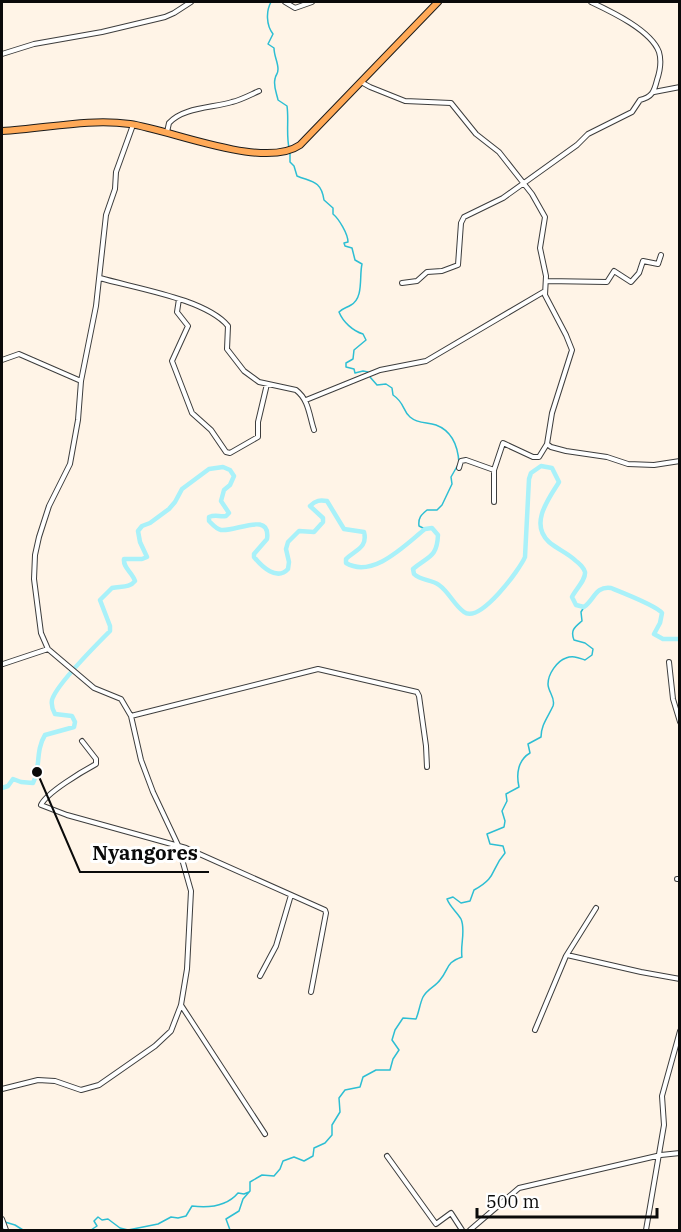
<svg xmlns="http://www.w3.org/2000/svg" width="681" height="1232" viewBox="0 0 681 1232" font-family="'IBM Plex Serif',serif">
  <style>
    .lines { fill: none; stroke-linecap: round; stroke-linejoin: round }
    .stream { stroke: #2dbed3; stroke-width: 1.5 }
    .river { stroke: #a9f1f9; stroke-width: 4.5 }
    .minor-casing { stroke: #3d3d3d; stroke-width: 6 }
    .major-casing { stroke: #1b1b1b; stroke-width: 8 }
    .minor { stroke: #fff; stroke-width: 4 }
    .major { stroke: #ffa957; stroke-width: 6 }
    .leader { fill: none; stroke: #0a0a0a; stroke-width: 2 }
    .callout-dot { fill: #0a0a0a; stroke: #fff; stroke-width: 2 }
    .callout-label { font-size: 20px; text-anchor: middle; font-weight: bold; fill: #0a0a0a; stroke: #fff; stroke-width: 6; stroke-linejoin: round; paint-order: stroke }
  </style>
  <rect width="100%" height="100%" fill="#fff4e7"/>
  <g class="lines">
    <path class="stream" d="M271 2C266 11 266 25 273 34L268 44 274 48C274 56 278 62 278 69 278 75 276 73 275 79 273 86 277 94 278 100L287 106C289 120 286 133 289 148
      M290 152V162L294 166 297 176C311 182 321 180 324 200L333 208V214C339 219 348 234 348 242L344 243 345 246 352 248 355 260 362 264C359 276 364 298 351 305 346 308 343 308 339 312 343 322 353 331 363 334L366 340 354 350 353 359 346 363V367L354 369 355 373 363 371 368 372
      M370 377 377 385 386 384 392 388 393 395C405 403 402 410 410 417 418 424 427 422 436 425 452 431 458 447 459 463L451 477 452 484 442 505 437 510H427C421 515 418 518 419 526L425 529
      M5 1222 15 1225 23 1230
      M26 1230H40
      M91 1230 97 1226 94 1221 98 1217 102 1220 108 1219 120 1228 128 1230 158 1224 171 1217 178 1218 186 1216 192 1206C208 1208 227 1206 238 1193L244 1194 249 1192
      M230 1230 226 1219 239 1211 243 1199 250 1191V1182L262 1175 274 1176 280 1169 283 1161 294 1157 304 1161 313 1156 314 1148 325 1143 332 1135V1125L340 1112 339 1098 345 1090 360 1087 363 1077 376 1070H390L393 1059 399 1050 392 1040 395 1030 403 1018 416 1019C419 1012 420 1003 423 997 427 989 436 986 440 980 450 968 445 963 462 957 460 945 466 930 461 919 457 912 450 907 447 899L453 897 461 903 470 901 474 890C498 877 490 870 505 853L503 846 490 844 487 834 504 827 505 821 502 811 507 801 506 794 519 787C516 774 518 760 530 753L528 744 541 737C541 725 548 717 553 706 556 698 548 692 548 684 548 674 557 661 566 658 573 655 579 658 585 660L592 655 593 649 585 643 574 640C570 630 575 627 582 621L581 612 584 607"/>
    <path class="river" d="M2 788 8 786 13 779 21 782 33 783C41 768 35 751 45 735L74 727 75 722 72 716 55 714C52 709 51 706 52 700 56 685 97 644 110 631V626L100 600 112 588C120 586 130 588 135 581 132 572 123 568 124 559H142L147 557 140 542 138 531 142 526 150 523 169 509 175 502 182 489 209 469 223 467 230 470 234 476 230 485 224 490 221 501 229 513 226 516C219 517 216 514 209 517V521C212 524 216 529 221 530 236 532 271 511 267 539L254 554V557C262 567 277 581 288 569L289 562 286 549 288 542 299 531 314 532 323 522V518L310 506C316 500 320 500 327 501L344 529 364 532C368 548 355 550 346 559V563C373 579 405 545 425 529L432 528 438 535C437 558 428 556 413 569L414 574C421 581 431 579 439 585 449 592 454 605 464 612 480 624 520 569 525 557L529 479 531 473 541 466 552 468 559 482C549 498 529 524 549 542 557 549 568 553 576 561 579 563 584 568 585 572 586 580 575 590 572 597L576 605 584 607C595 599 595 586 611 588 621 592 657 606 662 613L660 623 654 634 663 639H680"/>
    <g class="minor-casing">
      <path id="minor" d="M285 2 295 8 312 2
        M2 54 34 44 102 32 165 17 174 13 191 2
        M361 82 370 87 405 101 451 103 476 134 499 152 532 194 545 217 540 248 546 276 545 295 566 335 572 350 552 413 547 444 539 457H533L503 443 494 470V502
        M654 92 680 87
        M167 132 169 123C183 107 213 108 232 102 241 100 250 95 259 91
        M100 278C134 288 206 299 228 326L227 349 244 371 259 382 296 390C309 400 309 415 314 430
        M546 281 607 282 614 271 631 282 639 273 643 261 658 264 661 255
        M402 283 417 281 427 272 442 271 458 265 461 223 464 217 503 198 577 145 588 134 632 112 640 100C652 97 654 92 657 80 660 71 662 62 659 52 651 30 610 11 591 2
        M179 299 177 312 188 326 172 361 192 413 211 430 226 452 230 453 258 437V422L267 384
        M2 360 19 354 81 381
        M306 400 380 370 426 361 545 291
        M547 444 551 447 566 451 607 457 628 464 654 465 680 461
        M459 468 461 461 466 460 494 470
        M669 662 673 699 680 722
        M3 664 48 649
        M131 716 318 669 417 692 419 696 426 746 427 767
        M82 741 96 759V764C83 771 46 793 41 805L67 815 186 848 325 910 326 913 311 992
        M677 879H680
        M567 955 641 972 680 979
        M260 976 276 946 291 895
        M181 1005 265 1134
        M535 1030 566 956 596 908
        M2 1089 38 1080 55 1081 81 1090 99 1085 155 1046 171 1031 181 1005 187 969 191 891 178 845 153 792 141 760 131 716 121 699 94 688 48 649 41 633 34 579 35 555 39 537 49 506 70 464 78 420 81 381 96 306 106 215 115 189 116 172 133 125
        M387 1156 436 1224 451 1213 462 1230
        M2 1219 6 1230
        M470 1230 519 1188 661 1155 680 1153
        M646 1230 664 1125 662 1096 680 1031"/>
    </g>
    <g class="major-casing">
      <path id="major" d="M2 131C44 129 88 118 130 124 172 130 264 170 300 145L438 2"/>
    </g>
    <use href="#minor" class="minor"/>
    <use href="#major" class="major"/>
  </g>
  <path class="leader" d="M37 772L80 872H209"/>
  <circle class="callout-dot" cx="37" cy="772" r="6"/>
  <g class="callout-label">
    <text x="145" y="860">Nyangores</text>
  </g>
  <rect width="681" height="1232" fill="none" stroke="#0a0a0a" stroke-width="6"/>
  <path d="M477 1208v9h180v-9" fill="none" stroke="#0a0a0a" stroke-width="3"/>
  <text x="486" y="1208" font-size="18" fill="#0a0a0a" stroke="#ffffff" stroke-width="4.5" paint-order="stroke">500 m</text>
</svg>
